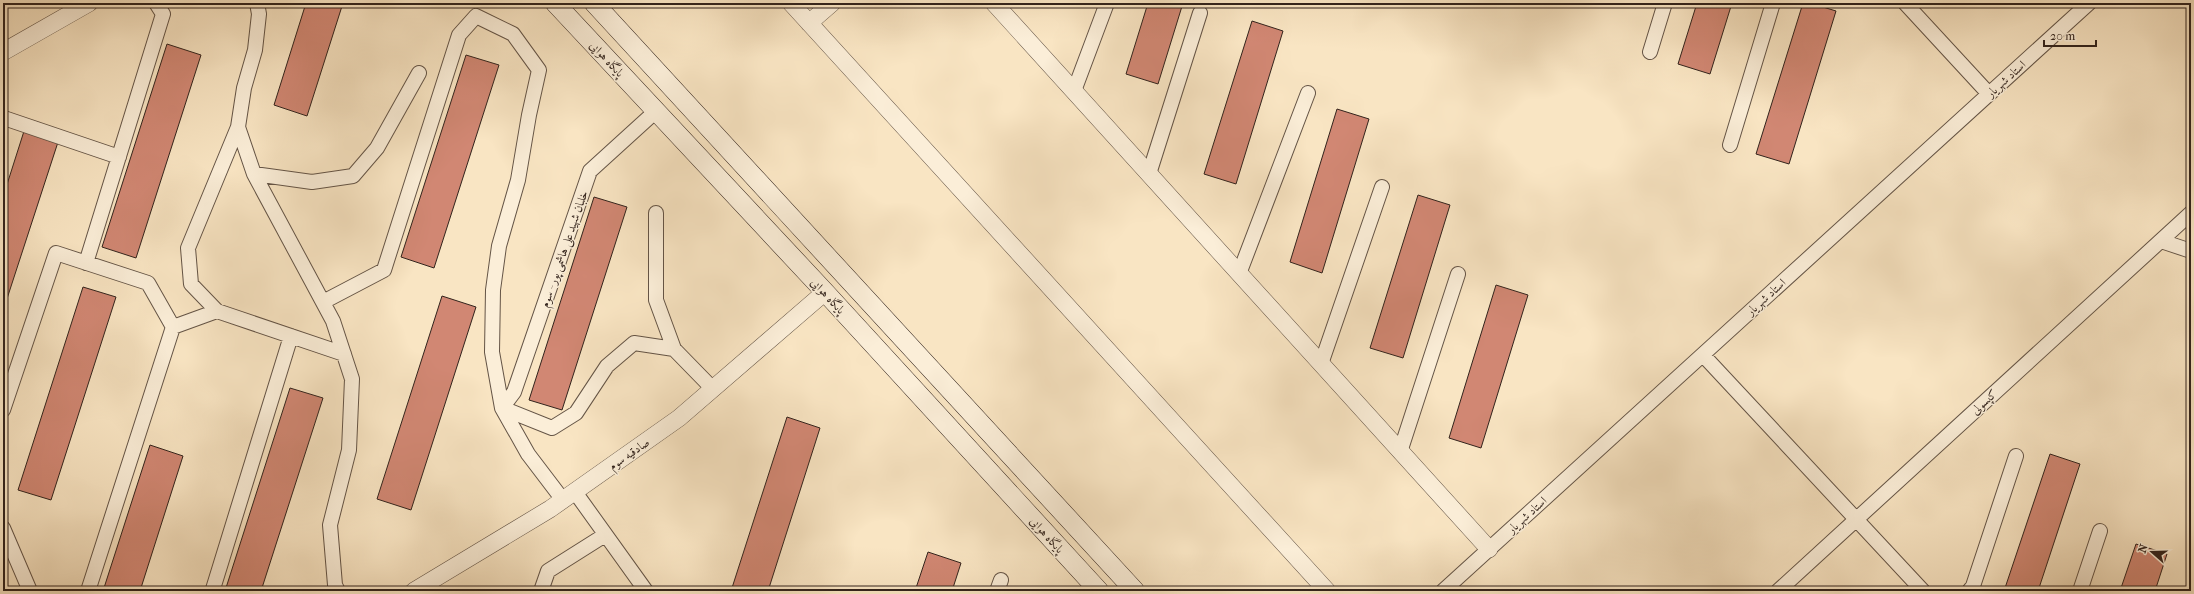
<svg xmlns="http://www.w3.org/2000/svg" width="2194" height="594" viewBox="0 0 2194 594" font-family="'IM FELL French Canon',Amiri,serif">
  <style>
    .building { fill: #d18773; stroke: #32231c }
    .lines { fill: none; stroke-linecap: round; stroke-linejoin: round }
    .minor-casing { stroke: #645446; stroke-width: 16 }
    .tertiary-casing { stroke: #645446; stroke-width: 18 }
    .secondary-casing { stroke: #32231c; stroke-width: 20 }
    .minor { stroke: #fbeed8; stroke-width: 14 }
    .tertiary { stroke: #fbeed8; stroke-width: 17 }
    .secondary { stroke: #fbeed8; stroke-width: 19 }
    .labels { text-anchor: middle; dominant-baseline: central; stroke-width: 3; stroke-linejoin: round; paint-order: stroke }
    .street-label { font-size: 12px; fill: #32231c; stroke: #fbeed8 }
  </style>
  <rect width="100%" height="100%" fill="#f9e5c3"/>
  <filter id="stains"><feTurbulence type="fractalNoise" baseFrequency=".005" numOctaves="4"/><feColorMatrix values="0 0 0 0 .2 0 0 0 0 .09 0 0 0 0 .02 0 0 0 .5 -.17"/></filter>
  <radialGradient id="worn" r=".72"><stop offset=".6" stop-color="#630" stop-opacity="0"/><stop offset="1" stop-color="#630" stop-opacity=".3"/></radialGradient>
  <path class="building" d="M306 3H343L307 116 274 105Z
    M1148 3H1183L1158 84 1126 74Z
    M1697 3H1732L1710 74 1678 64Z
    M1803 3H1810L1836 11 1789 164 1756 154Z
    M1252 21 1283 31 1236 184 1204 174Z
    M167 44 201 55 136 258 102 247Z
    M466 55 499 65 434 268 401 257Z
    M1337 109 1369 119 1322 273 1290 262Z
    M25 128 59 139 3 311V197Z
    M1418 195 1450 205 1403 358 1370 348Z
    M594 197 627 207 562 410 529 400Z
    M1496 285 1528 295 1481 448 1449 438Z
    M83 287 116 297 51 500 18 490Z
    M442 296 476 307 411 510 377 499Z
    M290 388 323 398 261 591H225Z
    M787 417 820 428 768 591H731Z
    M150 445 183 456 140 591H103Z
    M2050 454 2080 464 2038 591H2004Z
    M2136 544 2167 554 2155 591H2120Z
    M928 552 961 563 952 591H915Z"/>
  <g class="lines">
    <g class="minor-casing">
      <path id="minor" d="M257 3 259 14 255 50 244 88 238 127 254 174 333 321 352 379 349 450 330 525 335 585 338 591
        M1905 3 1989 94
        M1650 52 1665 3
        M1074 91 1107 3
        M656 111 590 171 514 392 502 408 552 428 576 413 607 366 634 343 674 349
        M4 118 119 157
        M238 127 188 248 191 284 217 311 344 354
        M1730 145 1773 3
        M254 174 312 182 353 176 377 148 419 73
        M1149 174 1200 13
        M656 213V300L674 349 713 389
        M2161 241 2191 251
        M86 263 163 14 156 3
        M1239 274 1308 93
        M323 302 384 270 459 35 476 16 513 34 539 70 529 115 518 180 499 246 493 290 492 352 502 408 528 454 563 500
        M173 327 217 311
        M1703 355 1923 591
        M1321 364 1382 187
        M3 410 56 253 148 283 173 327 88 591
        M1400 452 1458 274
        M575 492 646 591
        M3 528 30 591
        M213 589 291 336
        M541 591 548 571 605 535
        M997 591 1001 580
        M1443 591 2089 3
        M1778 591 2191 213
        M1969 591 1973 586 2016 456
        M2080 591 2100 531"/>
    </g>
    <g class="tertiary-casing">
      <path id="tertiary" d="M791 3 1327 591
        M994 3 1489 549
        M809 23 832 3
        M3 52 89 3
        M414 591 550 509 679 418 825 292"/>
    </g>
    <g class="secondary-casing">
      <path id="secondary" d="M555 3 825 292 1099 591
        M594 3 1135 591"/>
    </g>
    <use href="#minor" class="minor"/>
    <use href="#tertiary" class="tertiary"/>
    <use href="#secondary" class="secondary"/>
  </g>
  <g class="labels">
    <g class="street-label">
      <text transform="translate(607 59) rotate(47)">پایگاه هوایی</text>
      <text transform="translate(2006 79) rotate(-42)">استاد شهریار</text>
      <text transform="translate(564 249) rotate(-71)">خلبان شهید علی هاشمی پور - سوم</text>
      <text transform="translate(828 296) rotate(47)">پایگاه هوایی</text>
      <text transform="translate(1766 297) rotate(-42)">استاد شهریار</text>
      <text transform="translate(1984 402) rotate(-42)">کپسولی</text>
      <text transform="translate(629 454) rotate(-35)">صادقیه سوم</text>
      <text transform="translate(1527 515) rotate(-42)">استاد شهریار</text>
      <text transform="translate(1047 535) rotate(48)">پایگاه هوایی</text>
    </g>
  </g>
  <rect width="2194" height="594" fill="none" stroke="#f9e5c3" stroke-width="16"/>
  <rect x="4" y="4" width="2186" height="586" fill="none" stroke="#32231c" stroke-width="2"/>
  <rect x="8" y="8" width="2178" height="578" fill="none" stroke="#32231c"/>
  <g transform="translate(2152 552) rotate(290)" stroke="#fbeed8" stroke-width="3" paint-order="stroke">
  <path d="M0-3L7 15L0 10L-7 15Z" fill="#32231c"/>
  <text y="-6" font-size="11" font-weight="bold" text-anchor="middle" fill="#32231c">N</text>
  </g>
  <path d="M2044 40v6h52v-6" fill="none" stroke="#32231c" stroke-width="2"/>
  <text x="2050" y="40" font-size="12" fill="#32231c" stroke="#fbeed8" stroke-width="3" paint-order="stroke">20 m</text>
  <rect width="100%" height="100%" filter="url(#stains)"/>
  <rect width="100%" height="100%" fill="url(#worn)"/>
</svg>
